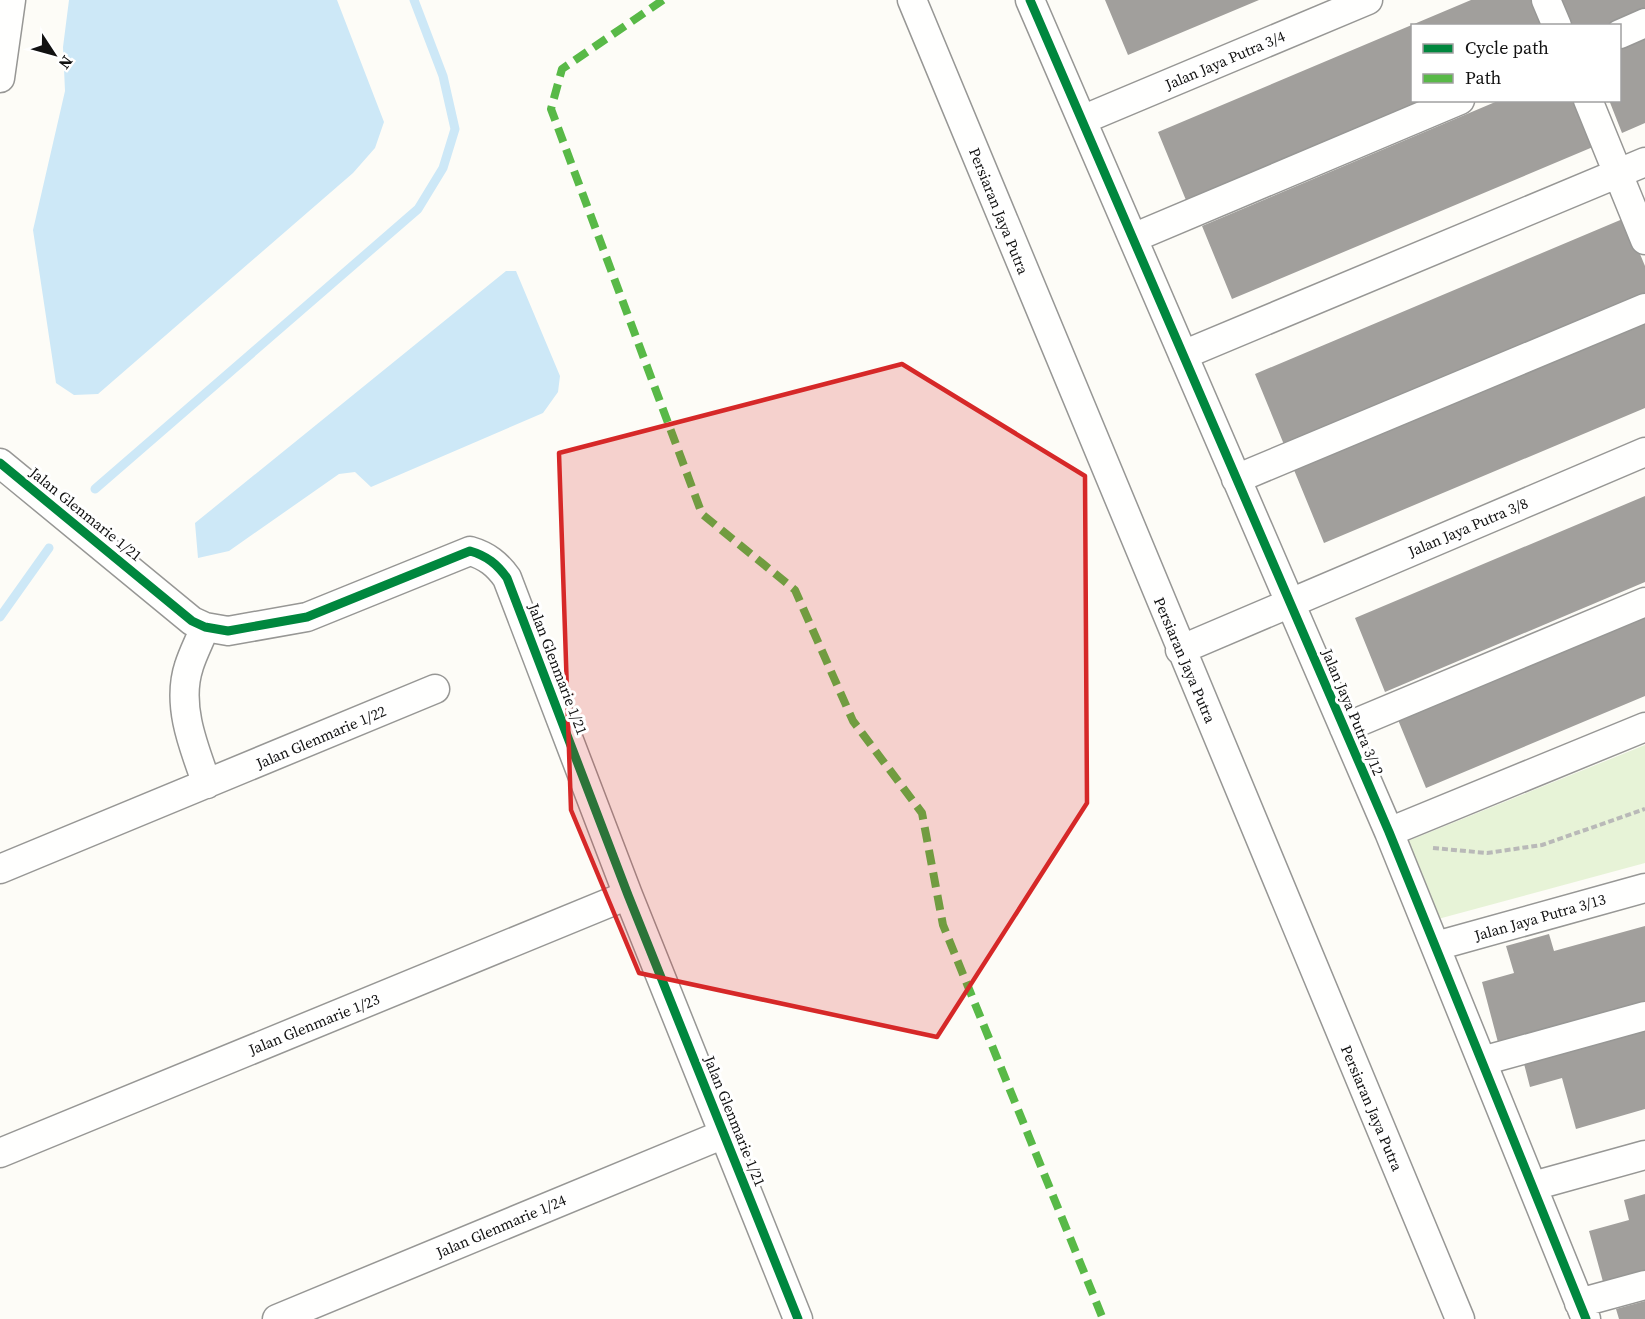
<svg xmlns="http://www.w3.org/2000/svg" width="1645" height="1319" viewBox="0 0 1645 1319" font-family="'Source Serif 4',serif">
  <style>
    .green { fill: #e7f3d7 }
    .water { fill: #cde8f7 }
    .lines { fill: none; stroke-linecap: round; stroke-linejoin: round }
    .stream { stroke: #cde8f7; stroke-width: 9 }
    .building { fill: #a19f9c }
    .minor-casing { stroke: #979795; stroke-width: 31 }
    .path { stroke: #b9b9b8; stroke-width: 4; stroke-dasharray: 6 3; stroke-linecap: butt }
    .minor { stroke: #fffffe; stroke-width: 28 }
    .quiet { stroke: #58b947; stroke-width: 8; stroke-dasharray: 15 8; stroke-linecap: butt }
    .cycleway-casing { stroke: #fff; stroke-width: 13 }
    .cycleway { stroke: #00873e; stroke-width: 9 }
    .marked { fill: #d62828; fill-opacity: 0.2; stroke: #d62828; stroke-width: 4.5; stroke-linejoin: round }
    .labels { text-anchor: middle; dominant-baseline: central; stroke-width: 6; stroke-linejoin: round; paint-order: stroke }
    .street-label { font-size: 15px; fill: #111; stroke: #fff }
  </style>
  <rect width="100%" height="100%" fill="#fdfcf7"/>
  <path class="green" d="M1645 745V863L1438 919 1408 841Z"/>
  <path class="water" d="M69 0H337L384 122 375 148 353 173 98 394 74 395 56 383 33 230 65 91 63 47Z
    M506 271H516L560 376 558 392 543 413 371 487 355 472 339 474 229 551 198 558 195 523Z"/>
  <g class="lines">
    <path class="stream" d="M95 489 418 209 443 168 455 129 443 76 414 0
      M0 617 49 548"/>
  </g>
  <path class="building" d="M1105 0H1259L1128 55Z
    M1471 0H1534L1545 26H1412V100L1436 101 1188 205 1158 132Z
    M1562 0H1645V11L1610 26H1573Z
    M1645 38V123L1622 133 1609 100H1620V48Z
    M1500 100H1581L1600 144 1232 299 1202 226Z
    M1625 218 1645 266V296L1285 447 1255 374Z
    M1645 322V408L1324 543 1294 470Z
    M1645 496V582L1385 692 1355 618Z
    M1645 610V696L1426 788 1396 715Z
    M1645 926V1010L1500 1050 1482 982 1514 973 1506 946 1549 934 1554 951Z
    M1645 1026V1109L1576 1129 1562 1078 1530 1087 1523 1060Z
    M1645 1194V1278L1605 1289 1589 1231 1629 1220 1624 1200Z
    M1645 1301V1319H1619L1616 1309Z"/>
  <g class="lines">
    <g class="minor-casing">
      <path id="minor" d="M912 0 1460 1319
        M1030 0 1389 832 1586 1319
        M1546 0 1557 26
        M1620 34 1645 23
        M0 78 11 0
        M1588 100 1645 240
        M1082 120 1368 0
        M1133 238 1460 100
        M1183 355 1645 162
        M0 463 192 621 205 627 228 631 307 617 470 551C487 556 497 564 507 578L628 895 798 1319
        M1236 479 1645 308
        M205 627C200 640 193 653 189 666 176 705 194 748 207 784
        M1180 650 1645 452
        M1344 728 1645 602
        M1389 832 1645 727
        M0 869 435 689
        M1436 946 1645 888
        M1482 1061 1645 1016
        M0 1153 628 895
        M1533 1186 1645 1155
        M1579 1303 1645 1285
        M277 1319 724 1134"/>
    </g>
    <path class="path" d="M1433 848 1487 853 1542 845 1645 809"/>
    <use href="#minor" class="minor"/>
    <path class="quiet" d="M663 0 562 69 551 109 702 514 795 590 853 721 922 813 943 925 1103 1319"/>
    <g class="cycleway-casing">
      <path id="cycleway" d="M1030 0 1389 832 1586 1319
        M0 463 192 621 205 627 228 631 307 617 470 551C487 556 497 564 507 578L628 895 798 1319"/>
    </g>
    <use href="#cycleway" class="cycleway"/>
  </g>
  <path class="marked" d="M902 364 1085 476 1087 803 937 1037 639 973 571 810 559 453Z"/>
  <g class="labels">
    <g class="street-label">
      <text transform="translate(1225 60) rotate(-23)">Jalan Jaya Putra 3/4</text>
      <text transform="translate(999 211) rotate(68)">Persiaran Jaya Putra</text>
      <text transform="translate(86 514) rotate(39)">Jalan Glenmarie 1/21</text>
      <text transform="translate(1468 527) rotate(-23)">Jalan Jaya Putra 3/8</text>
      <text transform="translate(1185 660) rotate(67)">Persiaran Jaya Putra</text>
      <text transform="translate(558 669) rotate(69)">Jalan Glenmarie 1/21</text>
      <text transform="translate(1353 712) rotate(67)">Jalan Jaya Putra 3/12</text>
      <text transform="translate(321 737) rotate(-23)">Jalan Glenmarie 1/22</text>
      <text transform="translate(1540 917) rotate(-16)">Jalan Jaya Putra 3/13</text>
      <text transform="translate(314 1024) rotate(-22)">Jalan Glenmarie 1/23</text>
      <text transform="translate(1372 1108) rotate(67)">Persiaran Jaya Putra</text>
      <text transform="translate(735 1121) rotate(68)">Jalan Glenmarie 1/21</text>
      <text transform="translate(501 1226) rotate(-23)">Jalan Glenmarie 1/24</text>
    </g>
  </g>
  <rect x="1411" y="24" width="210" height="78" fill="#ffffff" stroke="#a0a0a0" stroke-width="1.5"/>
  <rect x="1423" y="44" width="30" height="9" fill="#00873e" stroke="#a0a0a0" stroke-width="1.5"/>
  <text x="1465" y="54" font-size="18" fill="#111111">Cycle path</text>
  <rect x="1423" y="74" width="30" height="9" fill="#58b947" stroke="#a0a0a0" stroke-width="1.5"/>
  <text x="1465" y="84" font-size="18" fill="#111111">Path</text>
  <g transform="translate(54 54) rotate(126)" stroke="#ffffff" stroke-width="4.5" paint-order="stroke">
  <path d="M0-4.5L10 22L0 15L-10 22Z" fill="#111111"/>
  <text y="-9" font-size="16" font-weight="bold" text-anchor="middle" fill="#111111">N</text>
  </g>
</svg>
